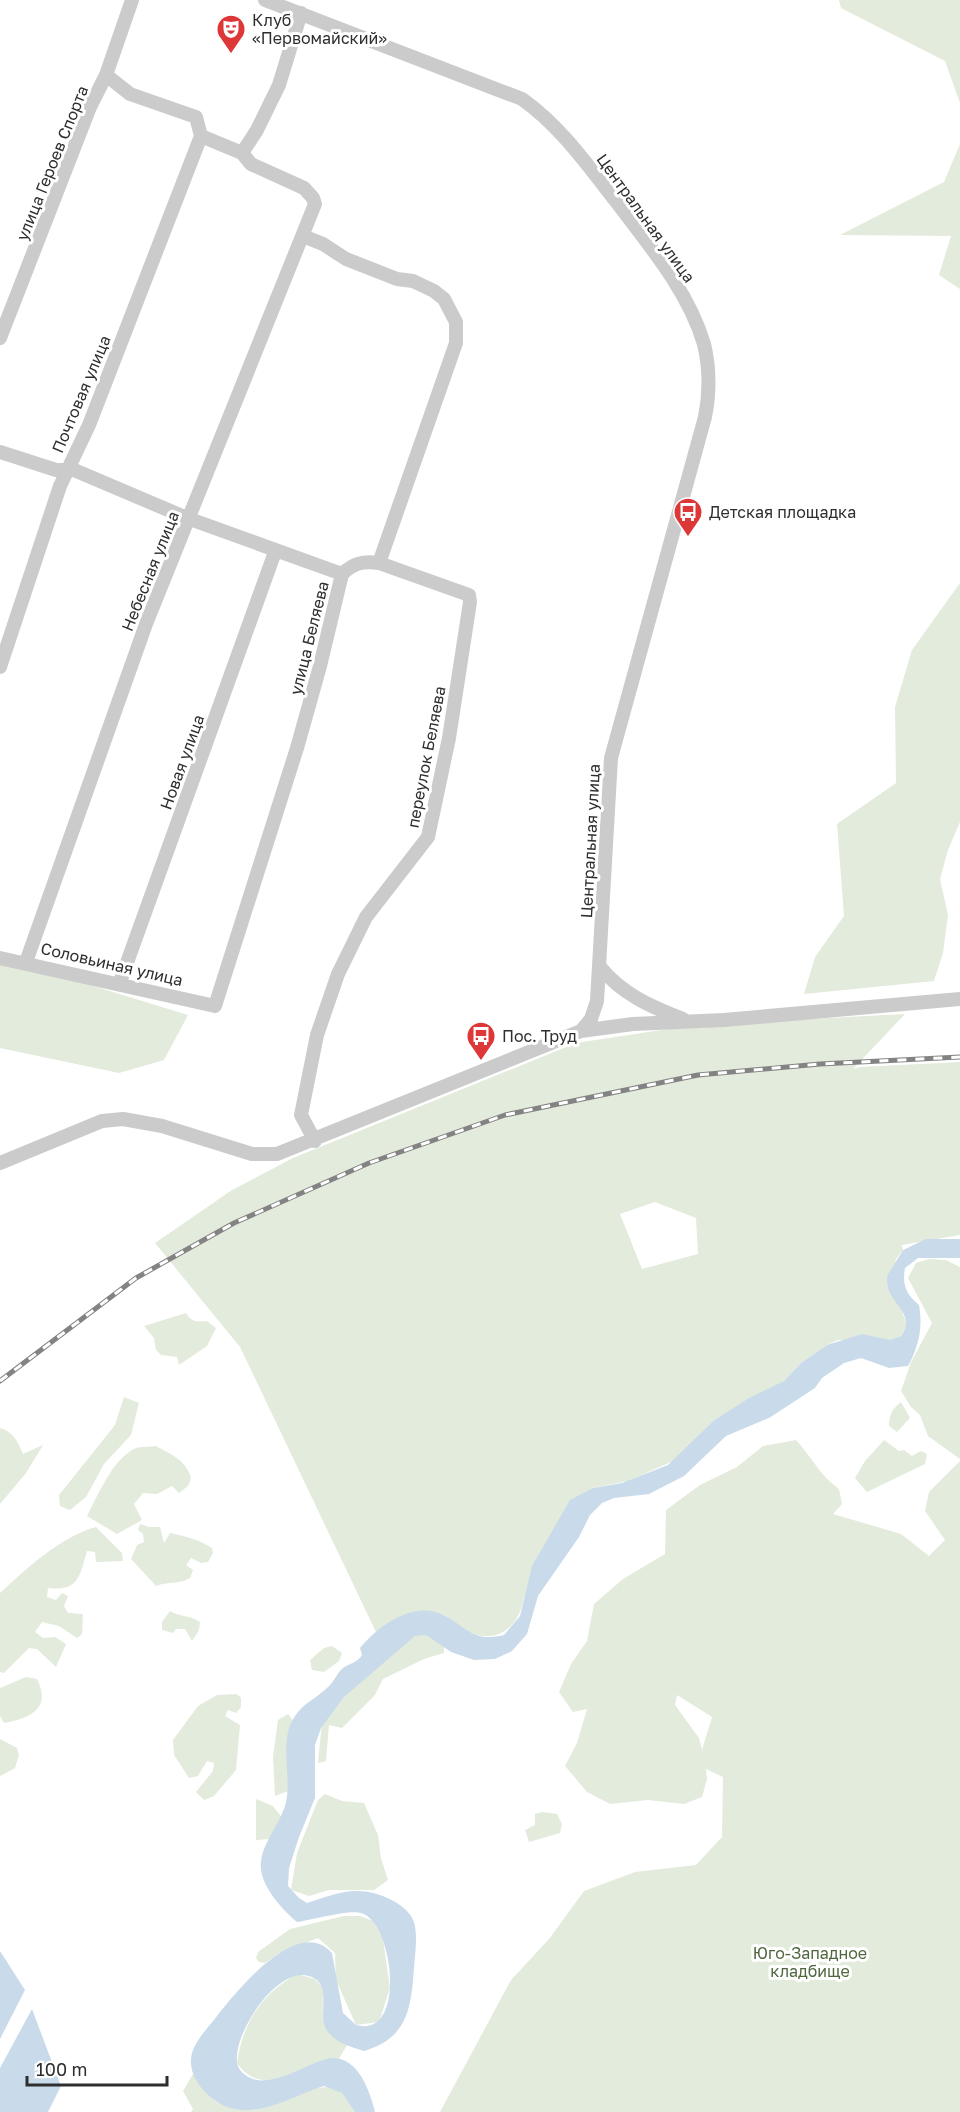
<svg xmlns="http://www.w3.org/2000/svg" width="960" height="2112" viewBox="0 0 960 2112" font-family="'Golos Text',sans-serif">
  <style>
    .green { fill: #e3ebdc; fill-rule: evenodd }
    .water { fill: #c9dbea }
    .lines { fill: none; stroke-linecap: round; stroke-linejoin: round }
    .minor { stroke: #cbcbcb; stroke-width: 14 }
    .rail-casing { stroke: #838383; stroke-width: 5 }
    .rail { stroke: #fff; stroke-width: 3; stroke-dasharray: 9; stroke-linecap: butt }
    .labels { text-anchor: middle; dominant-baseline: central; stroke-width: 6; stroke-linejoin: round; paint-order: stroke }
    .poi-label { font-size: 16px; fill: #2e2e2e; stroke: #fff; text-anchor: start }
    .street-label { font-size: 16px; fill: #2e2e2e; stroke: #fff }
    .park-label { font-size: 16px; fill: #4e673d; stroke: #fff }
  </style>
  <rect width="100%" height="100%" fill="#fff"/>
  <path class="green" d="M839 0H960V103L945 61 841 8Z
    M960 144V289L939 275 951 236 840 235 944 182Z
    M960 583V822L948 850 940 879 948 915 943 953 934 981 804 994 815 957 844 916 837 824 896 783 895 707 912 650Z
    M0 963 64 977 188 1015 164 1060 119 1073 0 1048Z
    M905 1014 853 1069 860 1067 960 1062V1235L902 1245 903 1250 896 1259 889 1290 900 1307 907 1325 901 1336 890 1340H838L827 1345 801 1363 784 1381 713 1421 673 1461 628 1481 592 1488 524 1597C519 1631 492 1647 461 1628 455 1624 449 1617 442 1615 418 1608 396 1620 376 1632L240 1347 155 1243 232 1190 293 1158 576 1043 694 1025ZM655 1202 696 1218 698 1254 642 1269 620 1214Z
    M929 1259 946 1260 960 1267V1459L928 1436 920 1415 911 1407 901 1391 911 1362 932 1323 908 1278 916 1263Z
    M186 1313C192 1322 196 1322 207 1321L216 1328 207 1346 179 1365 177 1357 161 1355 156 1350 154 1338 144 1326Z
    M124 1397 139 1403 131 1435 104 1464 86 1497 70 1510 60 1506 59 1495 115 1425Z
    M901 1402 910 1418 897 1432 889 1426C889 1415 892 1409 901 1402Z
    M0 1428C13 1431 18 1442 23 1454L43 1445 26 1473 0 1504Z
    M796 1440C811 1456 821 1477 839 1489L842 1504 833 1514 901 1534 929 1556 945 1540 925 1511 929 1492 960 1461V2112H440L511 1980 549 1939 584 1891 635 1872 696 1865 722 1837 723 1777 706 1769 707 1779 702 1797 684 1804 648 1800 610 1804 587 1792 565 1766 577 1743 587 1709 573 1712 559 1692 571 1664 587 1641 594 1604 623 1579 665 1554 666 1510 700 1485 737 1467 763 1446ZM677 1695 712 1717 702 1750 699 1738 675 1705Z
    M884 1440 899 1451 904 1450 912 1456 921 1451 927 1454 925 1464 867 1492 855 1478 865 1461Z
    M156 1446C172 1455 186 1460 191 1478L188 1486 179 1493 172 1486 157 1494 143 1493 134 1504 142 1520 117 1534 87 1516C98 1495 111 1463 132 1450 138 1446 148 1447 156 1446Z
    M140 1524 149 1527H160L164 1543 170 1533C185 1536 200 1540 212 1548L213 1553 208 1562 201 1563 191 1558 186 1565 193 1570 190 1578C178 1585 168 1581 156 1586L131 1559 137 1545 144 1542 143 1534 138 1530Z
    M96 1527 122 1553 123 1561 96 1562 95 1552 87 1551C80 1575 79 1592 48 1588L47 1597 56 1600 62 1593 68 1596 64 1606 68 1613 83 1614 82 1634 77 1638 59 1626 42 1622 35 1632 43 1638 55 1637 66 1644 56 1667 37 1649 29 1648 4 1673 0 1672V1593C27 1568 60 1537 96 1527Z
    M170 1611C180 1617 190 1615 200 1622L199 1630 192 1641 185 1629H176L173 1633 162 1630V1622Z
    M425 1628 444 1643V1653L424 1659 383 1679 375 1695 342 1728 329 1725 326 1761 318 1763 322 1722 350 1680Z
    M332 1646 342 1653 339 1661 324 1672 312 1670 310 1660 324 1648Z
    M26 1677 37 1679C52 1709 30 1718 4 1723L0 1716V1688Z
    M237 1694 241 1698V1707L236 1713 228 1710 225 1716 240 1725 236 1770 214 1796 204 1800 196 1792 213 1771 214 1763 207 1761 198 1776 189 1778 174 1755 173 1740 198 1706 217 1695Z
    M288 1714 297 1726 288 1791 275 1796 273 1757 278 1720Z
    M0 1739 17 1748 19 1755 15 1768 0 1776Z
    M325 1794 342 1801 364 1803 378 1835 381 1858 388 1880 374 1890H329L309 1896 291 1890 297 1853 318 1800Z
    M256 1799 273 1806 283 1819 271 1839 256 1840Z
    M542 1812 557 1814 562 1824 560 1833 529 1842 525 1830 535 1825V1814Z
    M344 1916H360L373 1921 383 1939 390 1988 379 2022 356 2025 336 1980 335 1953 318 1938 279 1953 265 1963 259 1962 256 1958 258 1952 290 1929Z
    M297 1974 315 1979 323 1988C323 2020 318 2026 347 2045L339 2059C304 2060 265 2103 237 2063 243 2023 261 1994 297 1974Z
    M193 2074 216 2102 238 2110H251L317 2088 327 2087 341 2090 355 2112H191L193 2109 183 2091Z"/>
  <path class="water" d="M926 1239H960V1258H918L905 1268C902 1285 906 1294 919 1305 923 1327 919 1346 908 1366L889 1368 861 1358 844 1363 822 1378 815 1388 769 1418 726 1436 684 1476 649 1494 614 1498 602 1503 590 1515 579 1537 538 1596 527 1634 512 1651 495 1659 474 1660 451 1652 426 1635 415 1636 344 1697 321 1728 315 1745V1798L299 1837 289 1868 288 1886 299 1898 307 1903C323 1898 340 1891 356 1891 375 1890 408 1903 414 1922 418 1937 415 1953 414 1968 411 2008 408 2038 364 2051 352 2047 336 2043 328 2032 315 2016 335 1984 309 1976 275 1966 229 2040 238 2066 240 2072 246 2076 251 2078 258 2082 266 2080 273 2079 292 2076 320 2058 333 2058 359 2058 370 2092 375 2112H355L342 2093 324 2086C298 2094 277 2108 250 2110 233 2111 220 2106 208 2095 198 2085 190 2074 191 2059 192 2043 208 2028 217 2016 237 1991 298 1914 332 1953L343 2013 356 2025C407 2039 394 1922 361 1913 350 1909 311 1920 297 1922 283 1910 264 1890 261 1870 258 1846 281 1825 286 1802 292 1775 278 1741 295 1716 304 1702 319 1697 329 1686 335 1680 337 1673 343 1668 350 1663 357 1663 362 1655L360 1648C377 1627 412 1601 441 1614 467 1626 471 1643 504 1635L520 1616 532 1566 570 1500 593 1488 622 1483 668 1465 713 1421 749 1398 784 1381 801 1363 827 1345 862 1334 890 1340 901 1336C915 1318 896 1307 889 1291 887 1286 887 1280 887 1276L903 1250Z
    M0 1951 25 1990 0 2039Z
    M32 2009 61 2086 48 2112H0V2068Z"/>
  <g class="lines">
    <path class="minor" d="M265 0 522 99C560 126 586 163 615 200 648 244 688 290 704 344 710 369 710 392 705 417L611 758 597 1001 591 1019 581 1031
      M242 153 257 130 279 85 301 13
      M0 338 90 107 106 75 132 0
      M0 452 56 470H74L187 518 342 574
      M0 667 60 486 89 425 201 136
      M0 958 215 1006 297 748 320 666 342 574C354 563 362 561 379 563L456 343V322L444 299 434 291 413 281 397 279 346 259 323 244 303 236
      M26 962 146 624 315 204 313 198 304 188 251 164 242 153 201 136 196 117 130 94 106 75
      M600 967C622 994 651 1007 683 1019
      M120 982 275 552
      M315 1141 301 1115 317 1035 338 974 366 917 428 837 449 738 470 602 469 595 379 563
      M0 1163 102 1121 123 1119 162 1126 252 1154H277L581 1031 633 1024 724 1020 960 999"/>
    <g class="rail-casing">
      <path id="rail" d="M0 1381 136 1278 234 1223 369 1163 505 1115 698 1075 820 1064 960 1057"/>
    </g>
    <use href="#rail" class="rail"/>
  </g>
  <defs>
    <g id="theatre-pin" transform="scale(1.5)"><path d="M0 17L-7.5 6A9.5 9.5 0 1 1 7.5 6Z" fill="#dd3738" stroke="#fff"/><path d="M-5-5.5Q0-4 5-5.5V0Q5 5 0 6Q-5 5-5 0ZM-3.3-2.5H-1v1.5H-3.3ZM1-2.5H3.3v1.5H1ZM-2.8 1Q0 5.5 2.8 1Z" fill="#fff"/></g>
    <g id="bus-pin" transform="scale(1.5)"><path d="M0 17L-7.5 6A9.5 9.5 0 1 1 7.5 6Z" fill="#dd3738" stroke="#fff"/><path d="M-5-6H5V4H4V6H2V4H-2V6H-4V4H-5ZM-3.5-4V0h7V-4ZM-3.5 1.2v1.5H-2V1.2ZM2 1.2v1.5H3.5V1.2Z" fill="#fff"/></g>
  </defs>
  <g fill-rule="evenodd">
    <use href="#theatre-pin" x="231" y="29"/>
    <use href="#bus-pin" x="688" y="512"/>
    <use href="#bus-pin" x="481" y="1036"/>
  </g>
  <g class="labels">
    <g class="poi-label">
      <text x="252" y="20">Клуб<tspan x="252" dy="18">«Первомайский»</tspan></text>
      <text x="709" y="512">Детская площадка</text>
      <text x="502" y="1036">Пос. Труд</text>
    </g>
    <g class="street-label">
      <text transform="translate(52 163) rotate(-68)">улица Героев Спорта</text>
      <text transform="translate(646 218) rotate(54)">Центральная улица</text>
      <text transform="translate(81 394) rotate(-67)">Почтовая улица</text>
      <text transform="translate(150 571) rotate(-68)">Небесная улица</text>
      <text transform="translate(309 638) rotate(-76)">улица Беляева</text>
      <text transform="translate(426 757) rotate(-79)">переулок Беляева</text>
      <text transform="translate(182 762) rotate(-70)">Новая улица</text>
      <text transform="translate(590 841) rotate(-87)">Центральная улица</text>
      <text transform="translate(112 964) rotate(13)">Соловьиная улица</text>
    </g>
    <g class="park-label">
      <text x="810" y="1953">Юго-Западное<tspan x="810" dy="18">кладбище</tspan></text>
    </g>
  </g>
  <path d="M27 2076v9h140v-9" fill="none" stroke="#2e2e2e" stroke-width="3"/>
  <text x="36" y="2076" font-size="18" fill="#2e2e2e" stroke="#ffffff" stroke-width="4.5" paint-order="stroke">100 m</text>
</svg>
